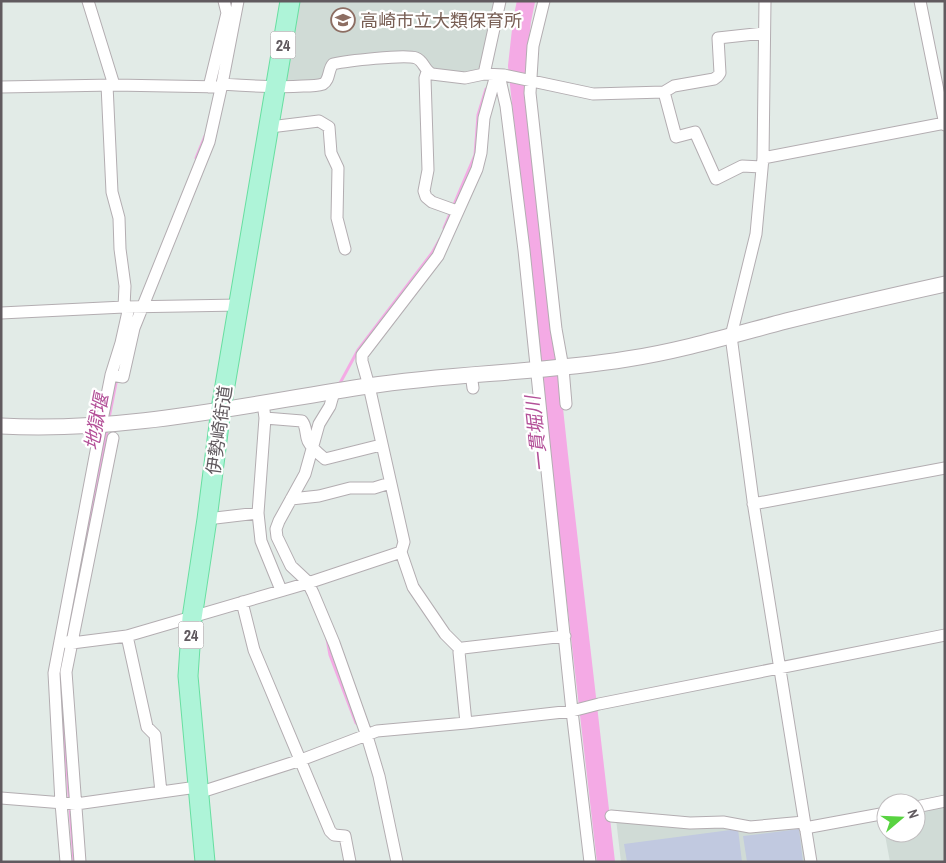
<svg xmlns="http://www.w3.org/2000/svg" width="946" height="863" viewBox="0 0 946 863" font-family="'Archivo Narrow','Noto Sans JP',sans-serif">
  <style>
    .education { fill: #d0dbd6 }
    .grass { fill: #c1c9e0 }
    .lines { fill: none; stroke-linecap: round; stroke-linejoin: round }
    .stream { stroke: #f4aae5; stroke-width: 3 }
    .river { stroke: #f4aae5; stroke-width: 18 }
    .minor-casing { stroke: #b3adb1; stroke-width: 13 }
    .tertiary-casing { stroke: #b3adb1; stroke-width: 17 }
    .primary-casing { stroke: #67dfa1; stroke-width: 21 }
    .minor { stroke: #fff; stroke-width: 11 }
    .tertiary { stroke: #fff; stroke-width: 15 }
    .primary { stroke: #aef4d8; stroke-width: 19 }
    .labels { text-anchor: middle; dominant-baseline: central; stroke-width: 4.5; stroke-linejoin: round; paint-order: stroke }
    .shield { fill: #fff; stroke: #908c8f; stroke-width: 1 }
    .shield-label { font-size: 16px; font-weight: bold; fill: #615a5f }
    .education-label { font-size: 18px; fill: #785e54; stroke: #fff; text-anchor: start }
    .street-label { font-size: 18px; fill: #615a5f; stroke: #fff }
    .water-label { font-size: 19px; font-style: italic; fill: #b35098; stroke: #fff }
  </style>
  <rect width="100%" height="100%" fill="#e2ebe7"/>
  <path class="education" d="M299 1H496L481 71 472 74 432 71 423 56 330 60 321 81 284 82Z
    M945 807V862H890L882 819 886 818V833H916V813Z
    M616 819 799 826 805 862H621Z"/>
  <path class="grass" d="M738 829 742 862H627L624 844Z
    M799 829 803 862H747L743 836Z"/>
  <g class="lines">
    <path class="stream" d="M196 158 205 136
      M444 228 475 155 478 115 486 89
      M339 385 358 350 432 253 440 239
      M109 418 117 378
      M67 639 107 430
      M327 639 330 655 356 723
      M63 713 74 862"/>
    <path class="river" d="M526 1 522 21 517 66 559 455 606 862"/>
    <g class="minor-casing">
      <path id="minor" d="M88 1 114 85
        M544 1 533 46 530 93 556 329 563 368 566 404
        M765 1 763 158 756 234 731 336 754 508 811 862
        M920 1 945 125
        M427 72 425 78 428 170 424 191 426 197 432 202 457 211
        M484 74 500 1
        M499 75 506 106 524 250 572 711 590 862
        M222 84C250 86 276 88 303 86 309 86 317 86 323 84 330 80 328 69 333 64 346 61 405 54 416 58 424 61 424 70 432 74L465 78 484 74 504 75 593 94 664 92 674 86 714 79 718 76 720 73 718 38 764 33
        M107 85 112 192 119 218 120 249 125 286 124 307
        M1 87 114 85 222 87
        M209 87 227 13 224 1
        M664 92 676 137 695 132 716 179 742 166 762 167
        M270 127 319 121 329 127 331 153 338 168 337 218 345 249
        M763 158 945 123
        M1 313 124 307 240 305
        M471 374 473 388
        M111 375 123 377 134 328 209 142 222 84 238 1
        M334 392 330 406 319 424 305 474 279 521 276 529 277 537 291 566 307 581 313 593 334 643 367 736 379 776 397 862
        M263 403 265 418 258 513 261 541 281 590
        M265 418 302 421C307 427 305 434 308 441 312 449 319 454 325 459L381 445
        M291 499 319 496 350 488H374L390 483
        M753 504 945 468
        M207 519 258 513
        M401 552 413 587 445 634 461 650
        M242 602 254 650 330 831 334 835 345 836 350 862
        M127 636 147 727 155 735 161 792
        M60 641 72 643 127 636 308 583 401 552 404 542 369 386 362 361V355L438 256 477 169 481 153 484 118 496 75
        M466 723 459 652 463 648 565 636
        M198 793 301 760 377 731 466 723 572 711 599 704 945 635
        M1 798 76 804 197 787
        M916 807 945 801
        M611 816 690 823 723 822 750 827 804 822
        M805 828 886 813
        M66 862 61 803 54 673 101 425 111 375 121 343 129 307
        M80 862 66 672 113 438"/>
    </g>
    <g class="tertiary-casing">
      <path id="tertiary" d="M1 426C124 433 248 404 368 386 454 373 541 373 627 359 680 351 733 335 786 321 838 308 891 296 945 284"/>
    </g>
    <g class="primary-casing">
      <path id="primary" d="M205 862 188 676 192 618 207 519 221 409 290 1"/>
    </g>
    <use href="#minor" class="minor"/>
    <use href="#tertiary" class="tertiary"/>
    <use href="#primary" class="primary"/>
  </g>
  <defs>
    <g id="school-ring" transform="scale(1.25)"><circle r="9.5" fill="#fff" stroke="#8d6e63" stroke-width="1.5"/><path d="M0-5L7-2L0 1L-7-2ZM-4 1L0 2.5L4 1V4Q0 6-4 4Z" fill="#8d6e63"/></g>
  </defs>
  <g fill-rule="evenodd">
    <use href="#school-ring" x="343" y="20"/>
  </g>
  <g class="labels">
    <g class="shield">
      <rect x="270.5" y="31.5" width="25" height="27" rx="4"/>
      <rect x="178.5" y="621.5" width="25" height="27" rx="4"/>
    </g>
    <g class="shield-label">
      <text x="283" y="45">24</text>
      <text x="191" y="635">24</text>
    </g>
    <g class="education-label">
      <text x="360" y="20">高崎市立大類保育所</text>
    </g>
    <g class="street-label">
      <text transform="translate(219 430) rotate(-82)">伊勢崎街道</text>
    </g>
    <g class="water-label">
      <text transform="translate(96 422) rotate(-79)">地獄堰</text>
      <text transform="translate(536 434) rotate(-96)">一貫堀川</text>
    </g>
  </g>
  <rect width="946" height="863" fill="none" stroke="#615a5f" stroke-width="5"/>
  <g transform="translate(901 818) rotate(71)"><circle r="24" fill="#ffffff" stroke="#c0bdbf"/>
  <path d="M0-4L9 19L0 12L-9 19Z" fill="#58d341"/>
  <text y="-8" font-size="14" font-weight="bold" text-anchor="middle" fill="#615a5f">N</text>
  </g>
</svg>
